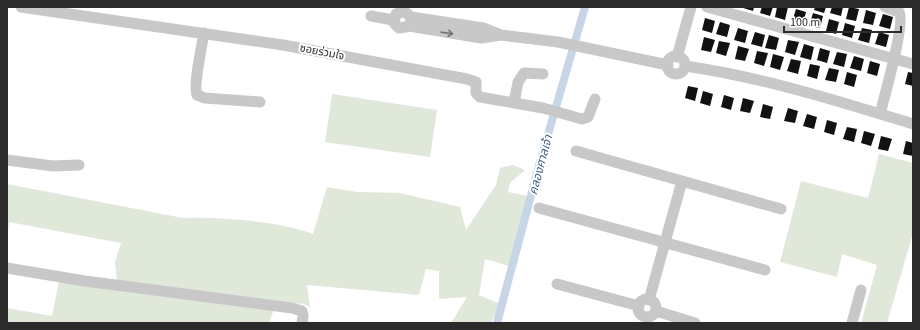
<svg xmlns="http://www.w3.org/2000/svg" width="920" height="330" viewBox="0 0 920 330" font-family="'Source Sans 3','Noto Sans Thai',sans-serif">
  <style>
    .green { fill: #e0e8d9 }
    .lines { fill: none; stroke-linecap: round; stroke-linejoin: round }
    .canal { stroke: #c6d6e7; stroke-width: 8 }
    .building { fill: #121212 }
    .minor { stroke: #c8c8c8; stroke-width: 11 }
    .oneway { stroke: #727272 }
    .labels { text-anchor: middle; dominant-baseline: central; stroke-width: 4; stroke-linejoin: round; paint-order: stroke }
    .street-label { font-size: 11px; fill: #2b2b2b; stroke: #fff }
    .water-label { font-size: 12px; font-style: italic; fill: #406287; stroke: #fff }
  </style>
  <rect width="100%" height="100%" fill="#fff"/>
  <path class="green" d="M332 94 437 110 430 157 325 142Z
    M879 154 913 163V233L887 323H861L877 265 842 254 837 277 780 262 801 181 868 198Z
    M513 165 525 170 510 183 508 192 528 196 509 266 485 259 479 295 500 304 491 323H451L467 297 439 299V271L426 269 419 295 307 285 310 307 304 304 117 282 115 262 121 243 9 222 7 242V184L183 218C221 217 278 221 313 234L327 187 357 192 400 193 460 207 466 230 496 185 500 168Z
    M59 281 274 309 269 323H7V308L52 316Z"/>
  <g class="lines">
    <path class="canal" d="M497 323 540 162 585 7"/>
  </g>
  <path class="building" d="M740 7H754L753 11Z
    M762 7H773L770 16 760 13Z
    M777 7H788L785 20 775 17Z
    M815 7H826L824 13 814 10Z
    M832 7H843L841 16 830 13Z
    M849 7 859 9 856 21 846 19Z
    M796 9 806 12 803 24 792 22Z
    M866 10 876 13 873 25 863 23Z
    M813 13 823 16 820 28 809 26Z
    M883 14 893 17 890 29 879 26Z
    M705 18 715 21 712 33 702 30Z
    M829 19 839 22 836 34 826 31Z
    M720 22 730 25 727 37 716 34Z
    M845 23 855 26 852 38 842 35Z
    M738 28 748 31 745 43 734 40Z
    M862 28 872 30 869 43 858 40Z
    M755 32 765 35 762 47 751 44Z
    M879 32 889 35 886 47 875 44Z
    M769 35 779 38 776 50 765 48Z
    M704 37 715 40 711 52 701 50Z
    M788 40 799 42 795 55 785 52Z
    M719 41 730 43 726 56 716 53Z
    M804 44 814 47 811 60 800 57Z
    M738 46 749 49 745 61 735 59Z
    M820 48 830 51 827 63 817 60Z
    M757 51 768 53 764 66 754 63Z
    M837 52 847 54 844 67 833 64Z
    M773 54 784 57 780 70 770 67Z
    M854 56 864 59 861 71 850 68Z
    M791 59 801 61 798 74 787 71Z
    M870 61 880 64 877 76 867 73Z
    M810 64 820 66 817 79 807 76Z
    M829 68 839 70 836 82 825 80Z
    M847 72 857 75 854 87 844 84Z
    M908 72 913 73V86L905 84Z
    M688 86 698 88 695 101 685 98Z
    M703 91 713 94 710 106 700 103Z
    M724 95 734 98 731 110 721 107Z
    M743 98 754 101 750 113 740 111Z
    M763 104 773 107 770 119 760 117Z
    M788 108 798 111 795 123 784 121Z
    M807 114 817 117 814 129 803 126Z
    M827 120 837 123 834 135 824 132Z
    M847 127 857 129 854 142 843 139Z
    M864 131 875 134 871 146 861 143Z
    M881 136 892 139 888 151 878 149Z
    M906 141 913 143V156L903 154Z"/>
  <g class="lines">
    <path class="minor" d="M21 7 283 45 467 79 476 82V93L480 97 543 108 582 119 588 117 595 99
      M707 7 913 64
      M371 16 393 20
      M411 17V23L406 27 399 28 394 23 396 14 404 11 411 17 483 28 501 35
      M409 26 481 38 501 35 558 42 668 65
      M204 33C202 45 193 86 197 95L205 98 260 102
      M667 65a9 9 0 1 1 18 0a9 9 0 1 1-18 0Z
      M677 57 691 7
      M685 66C762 77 838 101 913 124
      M514 103 518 82 524 73 543 74
      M880 114C884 98 906 21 899 12L885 7
      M576 151 781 209
      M7 160 53 166 79 165
      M539 208 765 270
      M7 268 85 281 292 308 302 311 303 316 302 323
      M557 284 639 306
      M638 308a9 9 0 1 1 18 0a9 9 0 1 1-18 0Z
      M649 300 682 181
      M656 311 695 323
      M852 323 861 290"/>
  </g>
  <defs><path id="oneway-shaft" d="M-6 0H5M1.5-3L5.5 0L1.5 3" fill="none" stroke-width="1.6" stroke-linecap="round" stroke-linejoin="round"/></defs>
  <use class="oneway" href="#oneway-shaft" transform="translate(447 33) rotate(8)"/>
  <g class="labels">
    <g class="street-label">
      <text transform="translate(322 52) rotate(11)">ซอยร่วมใจ</text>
    </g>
    <g class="water-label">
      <text transform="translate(541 165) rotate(-75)">คลองศาลเจ้า</text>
    </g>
  </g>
  <rect width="920" height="330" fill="none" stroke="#2b2b2b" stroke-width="16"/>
  <path d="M784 26v6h117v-6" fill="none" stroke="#2b2b2b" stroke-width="2"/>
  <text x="790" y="26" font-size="12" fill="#2b2b2b" stroke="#ffffff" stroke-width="3" paint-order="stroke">100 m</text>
</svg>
